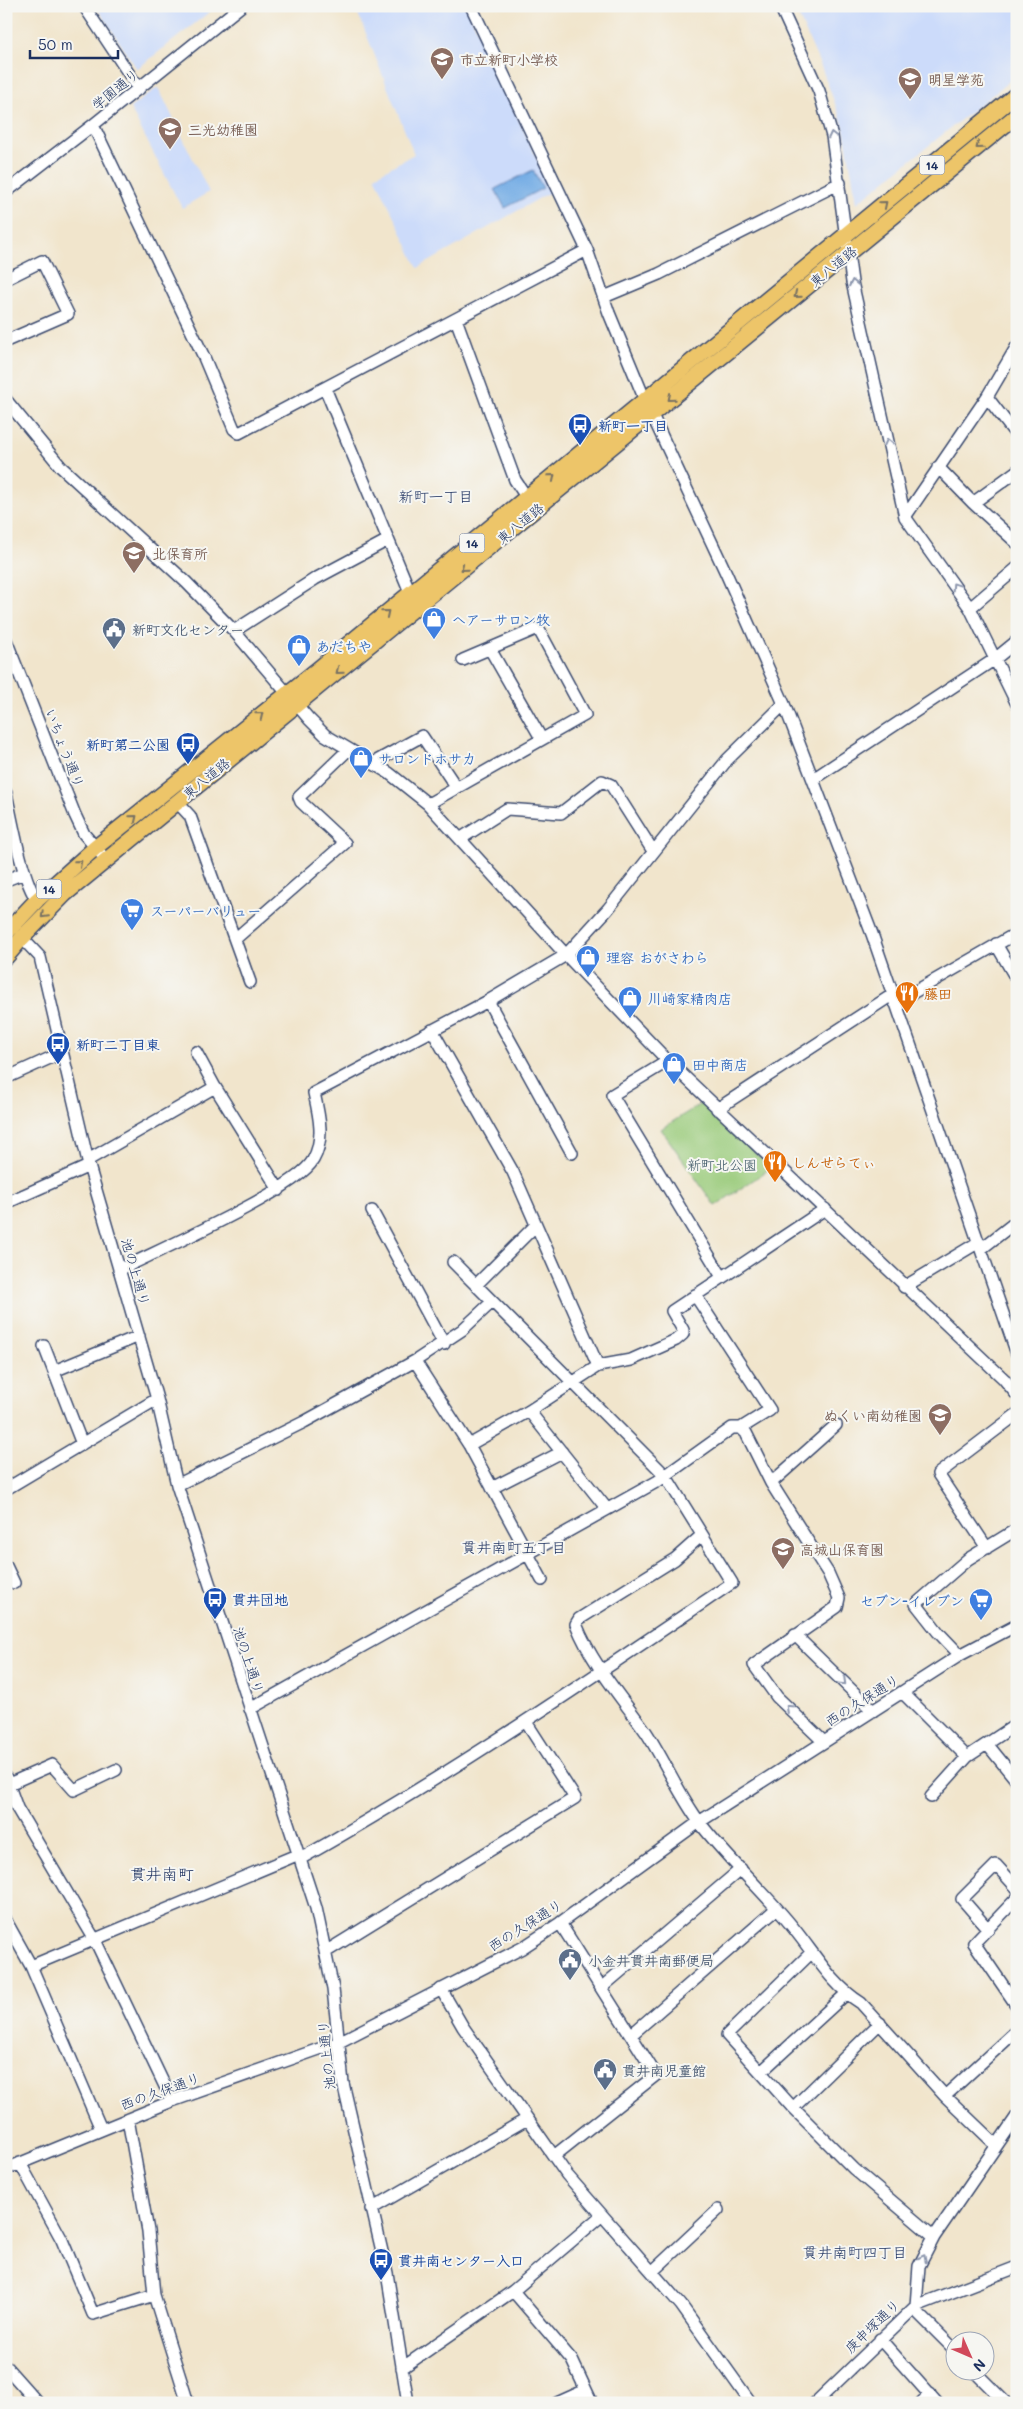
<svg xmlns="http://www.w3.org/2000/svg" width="1023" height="2409" viewBox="0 0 1023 2409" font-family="Mali,'Klee One',sans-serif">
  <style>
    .built { fill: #ccdbfa }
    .green { fill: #9acb7a; stroke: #5a7d6c }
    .water { fill: #76ade5; stroke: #486ea2 }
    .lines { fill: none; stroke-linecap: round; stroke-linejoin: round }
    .minor-casing { stroke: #3b4a6e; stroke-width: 14 }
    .major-casing { stroke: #3b4a6e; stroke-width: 18 }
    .minor { stroke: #fff; stroke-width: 11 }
    .major { stroke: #edc569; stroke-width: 15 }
    .oneway { stroke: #8d97ae }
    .oneway2 { stroke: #797263 }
    .labels { text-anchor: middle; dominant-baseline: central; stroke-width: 4; stroke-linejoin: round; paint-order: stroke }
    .shield { fill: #f6f6f2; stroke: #5d6b8a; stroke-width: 1 }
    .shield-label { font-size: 12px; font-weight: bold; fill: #1b2f5e }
    .education-label { font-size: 14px; font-weight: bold; fill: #785e54; stroke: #f6f6f2; text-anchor: start }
    .street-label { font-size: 14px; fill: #1b2f5e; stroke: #f6f6f2 }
    .transit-label { font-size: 14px; font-weight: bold; fill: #164399; stroke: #f6f6f2; text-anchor: start }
    .shop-label { font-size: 14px; font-weight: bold; fill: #366cbe; stroke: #f6f6f2; text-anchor: start }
    .service-label { font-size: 14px; font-weight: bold; fill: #4e5e75; stroke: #f6f6f2; text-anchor: start }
    .food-label { font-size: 14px; font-weight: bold; fill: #c56008; stroke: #f6f6f2; text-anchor: start }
    .park-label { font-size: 14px; fill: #3b5665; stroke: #f6f6f2 }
    .neighbourhood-label { font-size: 15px; fill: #1b2f5e; stroke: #f6f6f2 }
    .quarter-label { font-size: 16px; fill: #1b2f5e; stroke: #f6f6f2 }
  </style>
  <rect width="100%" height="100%" fill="#f6f6f2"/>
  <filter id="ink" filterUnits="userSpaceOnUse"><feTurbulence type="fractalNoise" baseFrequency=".02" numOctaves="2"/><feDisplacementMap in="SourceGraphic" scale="10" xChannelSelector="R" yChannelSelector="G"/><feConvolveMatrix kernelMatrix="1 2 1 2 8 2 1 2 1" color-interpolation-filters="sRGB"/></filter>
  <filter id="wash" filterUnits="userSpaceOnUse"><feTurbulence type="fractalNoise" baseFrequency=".0096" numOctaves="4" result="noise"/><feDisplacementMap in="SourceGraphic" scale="20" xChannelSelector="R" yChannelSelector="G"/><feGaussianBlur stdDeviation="1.12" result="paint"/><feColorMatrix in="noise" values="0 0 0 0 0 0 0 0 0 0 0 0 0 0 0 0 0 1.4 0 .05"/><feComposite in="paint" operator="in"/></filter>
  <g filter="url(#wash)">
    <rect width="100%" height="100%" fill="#f1e5cc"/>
    <path class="built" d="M96 6H217L137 69Z
      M355 6H466L552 191 418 268 375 176 414 154Z
      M794 6H1017V75L857 203 843 125 822 69Z
      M158 87 209 192 182 208 130 108Z"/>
    <path class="green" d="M702 1103 771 1168 715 1206 661 1129Z"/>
    <path class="water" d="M533 170 543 188 505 208 495 189Z"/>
  </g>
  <g filter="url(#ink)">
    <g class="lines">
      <g class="minor-casing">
        <path id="minor" d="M84 6 139 89
          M471 6 587 250 609 313 645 400 726 573 784 704 872 934 1017 1354
          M780 6 819 91 832 136 852 282 905 517 970 608 1017 704
          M93 125 203 355 234 429 239 433 587 250
          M6 192 93 125 241 6
          M6 279 42 261 68 314 6 341
          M604 297 659 274 840 183
          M456 319 515 480 527 498
          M325 388 410 592
          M987 397 1017 436
          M6 400 61 467 186 582 234 631 309 719 325 735 389 773 428 804 566 955 668 1061 1004 1379 1017 1395
          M938 467 973 503 1017 543
          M973 503 1017 471
          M905 517 987 397 1017 346
          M970 608 1017 568
          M234 631 315 579 388 540
          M6 640 75 815 84 834 101 854
          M490 649 541 738
          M373 763 422 736 456 787
          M813 779 995 659 1017 641
          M6 793C12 820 22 880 37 900
          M177 802 190 816 250 982
          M428 804 585 715 538 628 463 660
          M460 839 507 809 561 813 602 781 611 785 653 851
          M6 880 24 873
          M22 938 40 957 89 1166 157 1399 177 1485 316 1908 333 1989 343 2083 387 2273 408 2403
          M235 939 345 843 301 802 299 797 348 750
          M996 944 1017 980
          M488 1001 572 1153
          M895 1003 1017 933
          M432 1030 513 1172 598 1366
          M196 1052 215 1087 279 1190
          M668 1061 612 1095 722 1277
          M6 1078 61 1053
          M717 1109 892 995
          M88 1160 215 1087
          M6 1203 89 1166
          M372 1211 444 1344
          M981 1249 1017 1221
          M119 1270C155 1252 297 1190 313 1160 325 1139 319 1115 314 1093L488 1001 566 955 608 909 727 760 784 704
          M476 1285 536 1225
          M904 1287 979 1242
          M695 1295 770 1410 741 1428
          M44 1346 82 1444
          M415 1361 462 1330 492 1302
          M54 1371 139 1336
          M529 1411 607 1509
          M469 1445 529 1411 598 1366 631 1360 676 1340 683 1334V1330L672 1311 825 1209
          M771 1483 836 1425
          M177 1485 304 1422 415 1361 469 1445 542 1580
          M492 1488 562 1452
          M6 1489 157 1399
          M702 1535 675 1559 579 1619 576 1624C592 1664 621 1697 646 1732 665 1761 679 1795 700 1823 729 1861 766 1893 795 1930 816 1956 832 1985 861 2003L945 2096 996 2145
          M987 1548 938 1474 1017 1414
          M6 1566 14 1583
          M795 1635 873 1711
          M960 1655 938 1632 916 1604 968 1559 1017 1529
          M903 1693 967 1757
          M250 1709 658 1481 732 1428H741L746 1433 771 1483 828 1573 839 1598 837 1607 754 1665 777 1697 824 1742
          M987 1744 1017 1781
          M6 1778 17 1808 95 1940 172 2101
          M9 1784 52 1765 74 1790 116 1770
          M931 1797 967 1757 1017 1724
          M300 1859C450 1775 590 1679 732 1583L665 1475 453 1262
          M1017 1898 974 1943 1017 2006
          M6 1921 31 1966 101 2129
          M988 1929 962 1899 996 1865 1017 1888
          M327 1951 575 1798 526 1722
          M811 1953 727 2035 793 2108 854 2169 934 2237
          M31 1966 299 1854
          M601 1988 741 1869
          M441 1989 463 2027 567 2175 681 2305 751 2403
          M631 2035 776 1909
          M761 2072 846 1994
          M945 2096 1017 2030
          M793 2108 880 2023
          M128 2119 148 2231 154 2295 188 2403
          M554 2156 656 2075 560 1923
          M20 2163 62 2240 93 2314 154 2295
          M6 2169 172 2101 339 2042 522 1948 560 1923 699 1822 960 1655 1017 1625
          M371 2209 527 2119
          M653 2271 718 2210
          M513 2291 572 2360 592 2403
          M880 2339 937 2403
          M956 2351 919 2314 916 2306 919 2266 934 2237 1017 2116
          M6 2367 38 2403
          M402 2368 513 2291 601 2216
          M975 2372 1006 2403
          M557 2403 586 2390
          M815 2403 916 2306 1017 2267
          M921 2403 930 2394"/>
      </g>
      <g class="major-casing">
        <path id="major" d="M6 933 37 900 95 848 317 670 1017 94
          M6 957 22 938 65 894 1017 115"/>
      </g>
      <use href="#minor" class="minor"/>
      <use href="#major" class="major"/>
    </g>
    <defs><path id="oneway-chevron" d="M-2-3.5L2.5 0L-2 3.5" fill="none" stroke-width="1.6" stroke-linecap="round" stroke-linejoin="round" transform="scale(1.25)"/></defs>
    <g class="oneway">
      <use href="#oneway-chevron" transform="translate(832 135) rotate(-103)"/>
      <use href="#oneway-chevron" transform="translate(853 283) rotate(-101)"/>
      <use href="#oneway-chevron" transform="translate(888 442) rotate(-103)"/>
      <use href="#oneway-chevron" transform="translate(955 586) rotate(-124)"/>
      <use href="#oneway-chevron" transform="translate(843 1682) rotate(44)"/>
      <use href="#oneway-chevron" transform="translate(789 1708) rotate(-137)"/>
      <use href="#oneway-chevron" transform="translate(923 2258) rotate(-63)"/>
    </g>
    <g class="oneway2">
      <use href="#oneway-chevron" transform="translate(979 146) rotate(141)"/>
      <use href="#oneway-chevron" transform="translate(884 204) rotate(-40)"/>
      <use href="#oneway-chevron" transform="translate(797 295) rotate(141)"/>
      <use href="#oneway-chevron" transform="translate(671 398) rotate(140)"/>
      <use href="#oneway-chevron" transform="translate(552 477) rotate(-40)"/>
      <use href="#oneway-chevron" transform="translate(464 568) rotate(141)"/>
      <use href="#oneway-chevron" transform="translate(386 613) rotate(-40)"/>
      <use href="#oneway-chevron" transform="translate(339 671) rotate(141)"/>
      <use href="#oneway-chevron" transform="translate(260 715) rotate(-39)"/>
      <use href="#oneway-chevron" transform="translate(134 818) rotate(-39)"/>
      <use href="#oneway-chevron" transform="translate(79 863) rotate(-41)"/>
      <use href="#oneway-chevron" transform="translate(44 915) rotate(135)"/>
    </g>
  </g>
  <defs>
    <g id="school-pin" transform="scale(1.25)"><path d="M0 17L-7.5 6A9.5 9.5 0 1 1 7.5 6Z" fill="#8d6e63" stroke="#f6f6f2"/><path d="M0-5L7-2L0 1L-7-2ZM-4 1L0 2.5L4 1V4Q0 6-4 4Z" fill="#fff"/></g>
    <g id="bus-pin" transform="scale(1.25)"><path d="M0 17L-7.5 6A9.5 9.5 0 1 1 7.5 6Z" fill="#1a4fb4" stroke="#f6f6f2"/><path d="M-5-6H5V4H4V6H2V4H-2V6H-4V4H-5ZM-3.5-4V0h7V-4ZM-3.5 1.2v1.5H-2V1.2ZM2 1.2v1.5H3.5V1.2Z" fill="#fff"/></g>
    <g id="shop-pin" transform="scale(1.25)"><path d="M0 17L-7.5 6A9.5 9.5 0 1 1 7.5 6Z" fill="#3f7fe0" stroke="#f6f6f2"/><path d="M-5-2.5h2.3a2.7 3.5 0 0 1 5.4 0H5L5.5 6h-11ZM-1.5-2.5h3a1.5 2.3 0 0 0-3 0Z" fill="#fff"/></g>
    <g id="civic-pin" transform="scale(1.25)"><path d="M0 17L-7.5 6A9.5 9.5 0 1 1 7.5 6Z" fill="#5c6f8a" stroke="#f6f6f2"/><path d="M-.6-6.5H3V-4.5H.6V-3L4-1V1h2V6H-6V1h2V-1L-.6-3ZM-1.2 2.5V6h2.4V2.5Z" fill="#fff"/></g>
    <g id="supermarket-pin" transform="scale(1.25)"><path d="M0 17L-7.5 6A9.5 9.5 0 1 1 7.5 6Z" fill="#3f7fe0" stroke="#f6f6f2"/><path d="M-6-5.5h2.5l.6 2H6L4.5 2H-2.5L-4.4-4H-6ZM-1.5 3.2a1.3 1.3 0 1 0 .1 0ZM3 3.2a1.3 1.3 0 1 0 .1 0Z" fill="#fff"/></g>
    <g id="restaurant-pin" transform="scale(1.25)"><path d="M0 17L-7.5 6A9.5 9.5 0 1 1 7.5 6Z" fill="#e8710a" stroke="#f6f6f2"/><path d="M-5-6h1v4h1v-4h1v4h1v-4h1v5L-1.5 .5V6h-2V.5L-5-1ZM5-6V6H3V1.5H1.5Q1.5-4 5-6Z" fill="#fff"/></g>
  </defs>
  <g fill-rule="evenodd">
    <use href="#school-pin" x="442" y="59"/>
    <use href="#school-pin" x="910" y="79"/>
    <use href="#school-pin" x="170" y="129"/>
    <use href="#bus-pin" x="580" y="425"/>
    <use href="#school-pin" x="134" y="553"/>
    <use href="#shop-pin" x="434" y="619"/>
    <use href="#civic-pin" x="114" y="629"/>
    <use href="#shop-pin" x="299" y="646"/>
    <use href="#bus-pin" x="188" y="744"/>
    <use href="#shop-pin" x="361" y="758"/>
    <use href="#supermarket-pin" x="132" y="910"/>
    <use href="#shop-pin" x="588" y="957"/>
    <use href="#restaurant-pin" x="907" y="993"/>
    <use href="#shop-pin" x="630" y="998"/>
    <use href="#bus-pin" x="58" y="1044"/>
    <use href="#shop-pin" x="674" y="1064"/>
    <use href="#restaurant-pin" x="775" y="1162"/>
    <use href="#school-pin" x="940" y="1415"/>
    <use href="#school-pin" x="783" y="1549"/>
    <use href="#bus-pin" x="215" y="1599"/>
    <use href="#supermarket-pin" x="981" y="1600"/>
    <use href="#civic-pin" x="570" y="1960"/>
    <use href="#civic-pin" x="605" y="2070"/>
    <use href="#bus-pin" x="381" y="2260"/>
  </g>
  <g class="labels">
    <g class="shield">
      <rect x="919.5" y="155.5" width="25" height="19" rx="4"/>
      <rect x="459.5" y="533.5" width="25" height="19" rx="4"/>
      <rect x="36.5" y="879.5" width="25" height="19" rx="4"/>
    </g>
    <g class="shield-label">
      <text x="932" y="165">14</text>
      <text x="472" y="543">14</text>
      <text x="49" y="889">14</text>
    </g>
    <g class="education-label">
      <text x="460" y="59">市立新町小学校</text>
      <text x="928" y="79">明星学苑</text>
      <text x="188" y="129">三光幼稚園</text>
      <text x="152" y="553">北保育所</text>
      <text x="922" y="1415" text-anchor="end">ぬくい南幼稚園</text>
      <text x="800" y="1549">高城山保育園</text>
    </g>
    <g class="street-label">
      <text transform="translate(115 89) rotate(-39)">学園通り</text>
      <text transform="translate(833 266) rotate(-39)">東八道路</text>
      <text transform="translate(520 523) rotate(-39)">東八道路</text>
      <text transform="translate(65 748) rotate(69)">いちょう通り</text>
      <text transform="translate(206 778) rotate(-39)">東八道路</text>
      <text transform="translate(136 1272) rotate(74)">池の上通り</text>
      <text transform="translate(249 1660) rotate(72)">池の上通り</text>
      <text transform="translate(862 1700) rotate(-32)">西の久保通り</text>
      <text transform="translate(525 1925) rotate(-32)">西の久保通り</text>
      <text transform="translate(326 2055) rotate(-96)">池の上通り</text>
      <text transform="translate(160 2091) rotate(-20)">西の久保通り</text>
      <text transform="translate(872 2326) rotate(-44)">庚申塚通り</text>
    </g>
    <g class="transit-label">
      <text x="598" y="425">新町一丁目</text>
      <text x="170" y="744" text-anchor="end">新町第二公園</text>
      <text x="76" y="1044">新町二丁目東</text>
      <text x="232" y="1599">貫井団地</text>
      <text x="398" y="2260">貫井南センター入口</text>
    </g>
    <g class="shop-label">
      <text x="452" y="619">ヘアーサロン牧</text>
      <text x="316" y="646">あだちや</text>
      <text x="378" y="758">サロンドホサカ</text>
      <text x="150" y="910">スーパーバリュー</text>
      <text x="606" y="957">理容 おがさわら</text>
      <text x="648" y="998">川崎家精肉店</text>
      <text x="692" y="1064">田中商店</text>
      <text x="964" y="1600" text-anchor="end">セブン-イレブン</text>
    </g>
    <g class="service-label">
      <text x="132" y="629">新町文化センター</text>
      <text x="588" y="1960">小金井貫井南郵便局</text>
      <text x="622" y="2070">貫井南児童館</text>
    </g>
    <g class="food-label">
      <text x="924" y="993">藤田</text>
      <text x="792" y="1162">しんせらてぃ</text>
    </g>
    <g class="park-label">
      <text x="722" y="1164">新町北公園</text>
    </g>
    <g class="neighbourhood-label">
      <text x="436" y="496">新町一丁目</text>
      <text x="514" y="1547">貫井南町五丁目</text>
      <text x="855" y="2252">貫井南町四丁目</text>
    </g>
    <g class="quarter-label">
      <text x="162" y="1873">貫井南町</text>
    </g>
  </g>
  <rect width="1023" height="2409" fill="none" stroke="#f6f6f2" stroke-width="25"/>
  <g transform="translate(970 2356) rotate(135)"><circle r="24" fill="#f6f6f2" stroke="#9ea6b7"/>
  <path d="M0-4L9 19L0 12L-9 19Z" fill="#d1495b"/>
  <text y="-8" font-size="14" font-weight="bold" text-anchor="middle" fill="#1b2f5e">N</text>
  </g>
  <path d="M30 50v8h88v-8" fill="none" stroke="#1b2f5e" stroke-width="2.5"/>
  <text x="38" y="50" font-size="15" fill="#1b2f5e" stroke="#f6f6f2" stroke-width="4" paint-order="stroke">50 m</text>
</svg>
